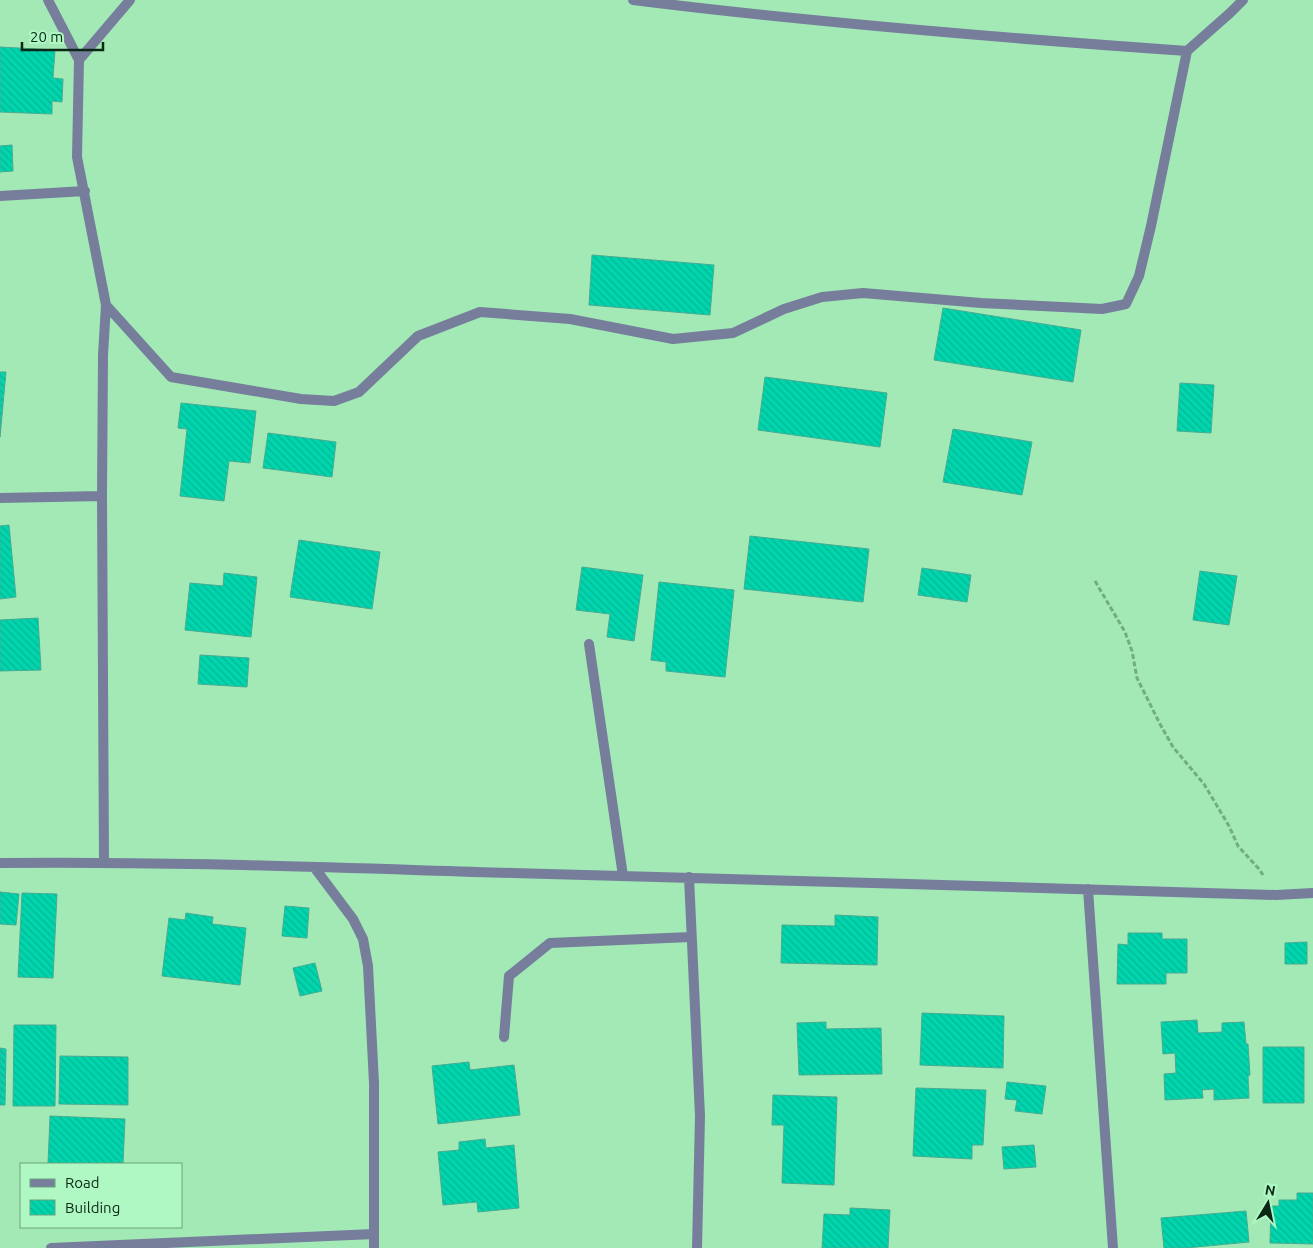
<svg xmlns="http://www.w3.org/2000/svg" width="1313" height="1248" viewBox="0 0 1313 1248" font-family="Ubuntu,sans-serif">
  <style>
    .building { fill: url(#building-back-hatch); stroke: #49ab91 }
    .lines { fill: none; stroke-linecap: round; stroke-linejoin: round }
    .path { stroke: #72ac83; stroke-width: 3; stroke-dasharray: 5 2.5; stroke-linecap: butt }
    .lane { stroke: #767e9b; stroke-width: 10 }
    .street { stroke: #767e9b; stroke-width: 10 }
  </style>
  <defs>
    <pattern id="building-back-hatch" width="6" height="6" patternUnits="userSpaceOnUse" patternTransform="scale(1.25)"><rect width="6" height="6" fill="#00d5ad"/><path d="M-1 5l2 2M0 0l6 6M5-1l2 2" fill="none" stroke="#00b794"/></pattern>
  </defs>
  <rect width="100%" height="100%" fill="#a2e9b6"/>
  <path class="building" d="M0 47 55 50 53 78 63 79 62 102 52 101V114L0 112Z
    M12 145 13 171 0 172V146Z
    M592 255 714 265 710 315 589 305Z
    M943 308 1081 330 1073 382 934 360Z
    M0 372H6L0 437Z
    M765 377 887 393 880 447 758 430Z
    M1180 383 1214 385 1211 433 1177 431Z
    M181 403 256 411 250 463 229 461 224 501 180 496 187 429 178 428Z
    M953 429 1032 442 1022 495 943 482Z
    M268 433 336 442 332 477 263 468Z
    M9 525 16 597 0 599V526Z
    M750 536 869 549 863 602 744 589Z
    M299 540 380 552 372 609 290 597Z
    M582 567 643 575 634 641 607 637 610 614 576 610Z
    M922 568 971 575 967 602 918 595Z
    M1200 571 1237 576 1229 625 1193 620Z
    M224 573 257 577 251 637 185 630 190 583 223 586Z
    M659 582 734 590 725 677 666 671V662L651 660Z
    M38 618 41 670 0 671V620Z
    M200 655 249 658 247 687 198 684Z
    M0 892 19 894 16 925 0 924Z
    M22 893 57 894 53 978 18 977Z
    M285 906 309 908 307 938 282 936Z
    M186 913 213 917 212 924 246 928 240 985 162 976 169 918 185 920Z
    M835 915 878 917 877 965 781 963 782 925 835 926Z
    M1128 933H1162V939H1187V973H1166V984H1117L1118 944 1128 945Z
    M1307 942V964H1285V943Z
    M315 963 322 991 300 996 293 968Z
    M922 1013 1004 1016 1003 1068 920 1065Z
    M1197 1020 1198 1033 1222 1032V1023L1244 1022 1246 1044H1248L1250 1075 1248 1076 1249 1098 1214 1100V1089L1202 1090 1203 1098 1165 1100 1164 1074 1176 1073 1175 1053 1163 1054 1161 1022Z
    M826 1022V1029L881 1028 882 1074 799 1075 797 1023Z
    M14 1025H56L55 1106H13Z
    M1263 1047H1304V1103H1263Z
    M0 1048 6 1049 5 1105H0Z
    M60 1056 128 1057V1105L59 1104Z
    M469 1062 470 1070 514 1065 520 1115 438 1124 432 1066Z
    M1007 1082 1046 1086 1042 1114 1015 1111 1017 1100 1005 1099Z
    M916 1088 986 1090 983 1145H972V1159L913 1156Z
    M773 1095 837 1097 834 1185 782 1183 784 1125H772Z
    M50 1116 125 1119 123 1164H48Z
    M485 1139 486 1148 514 1145 519 1208 478 1212 477 1202 443 1205 438 1152 459 1150V1142Z
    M1034 1145 1036 1167 1004 1169 1002 1147Z
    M1297 1193H1313V1244L1270 1243 1271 1206H1279V1200H1297Z
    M850 1208 890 1210 888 1248H822L824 1214 850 1215Z
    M1246 1211 1249 1242 1186 1248H1164L1161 1218Z"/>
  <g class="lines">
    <path class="path" d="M1095 581 1125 632 1132 651 1137 678 1160 724 1173 747 1204 784 1229 826 1238 846 1259 869 1263 875"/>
    <path class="lane" d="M504 1037 509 976 550 943 691 937"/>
    <path class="street" d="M48 0 79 60
      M633 0C817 23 1002 38 1187 51
      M0 196 85 191
      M106 305 171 377 301 399 334 401 359 392 418 336 480 312 570 319 673 339 733 333 784 309 822 297 863 293 981 303 1102 309 1126 304 1139 276 1151 226 1187 51 1230 13 1243 0
      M0 498 102 496
      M589 644 623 876
      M104 862 102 496 103 355 106 305 77 157 79 60 130 0
      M0 863C171 861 342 868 513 873 767 880 1022 887 1276 895L1313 893
      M314 867 353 919 363 939 368 966 374 1083V1248
      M689 877 700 1116 697 1248
      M1088 889 1113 1248
      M51 1248 374 1234"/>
  </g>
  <rect x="20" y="1163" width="162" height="65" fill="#aff7c3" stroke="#6da47d"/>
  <rect x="30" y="1179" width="25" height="8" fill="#767e9b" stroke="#6da47d"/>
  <text x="65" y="1188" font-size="15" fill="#0a2815">Road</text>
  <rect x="30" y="1200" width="25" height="15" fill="url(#building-back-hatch)" stroke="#6da47d"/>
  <text x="65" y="1213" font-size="15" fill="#0a2815">Building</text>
  <g transform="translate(1268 1203) rotate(10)" stroke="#aff7c3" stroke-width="4" paint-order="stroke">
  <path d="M0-4L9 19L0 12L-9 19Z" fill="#0a2815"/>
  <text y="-8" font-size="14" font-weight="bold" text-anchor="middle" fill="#0a2815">N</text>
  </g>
  <path d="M22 42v8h81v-8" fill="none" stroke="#0a2815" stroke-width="2.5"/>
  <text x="30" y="42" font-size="15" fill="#0a2815" stroke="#aff7c3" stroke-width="4" paint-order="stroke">20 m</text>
</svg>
